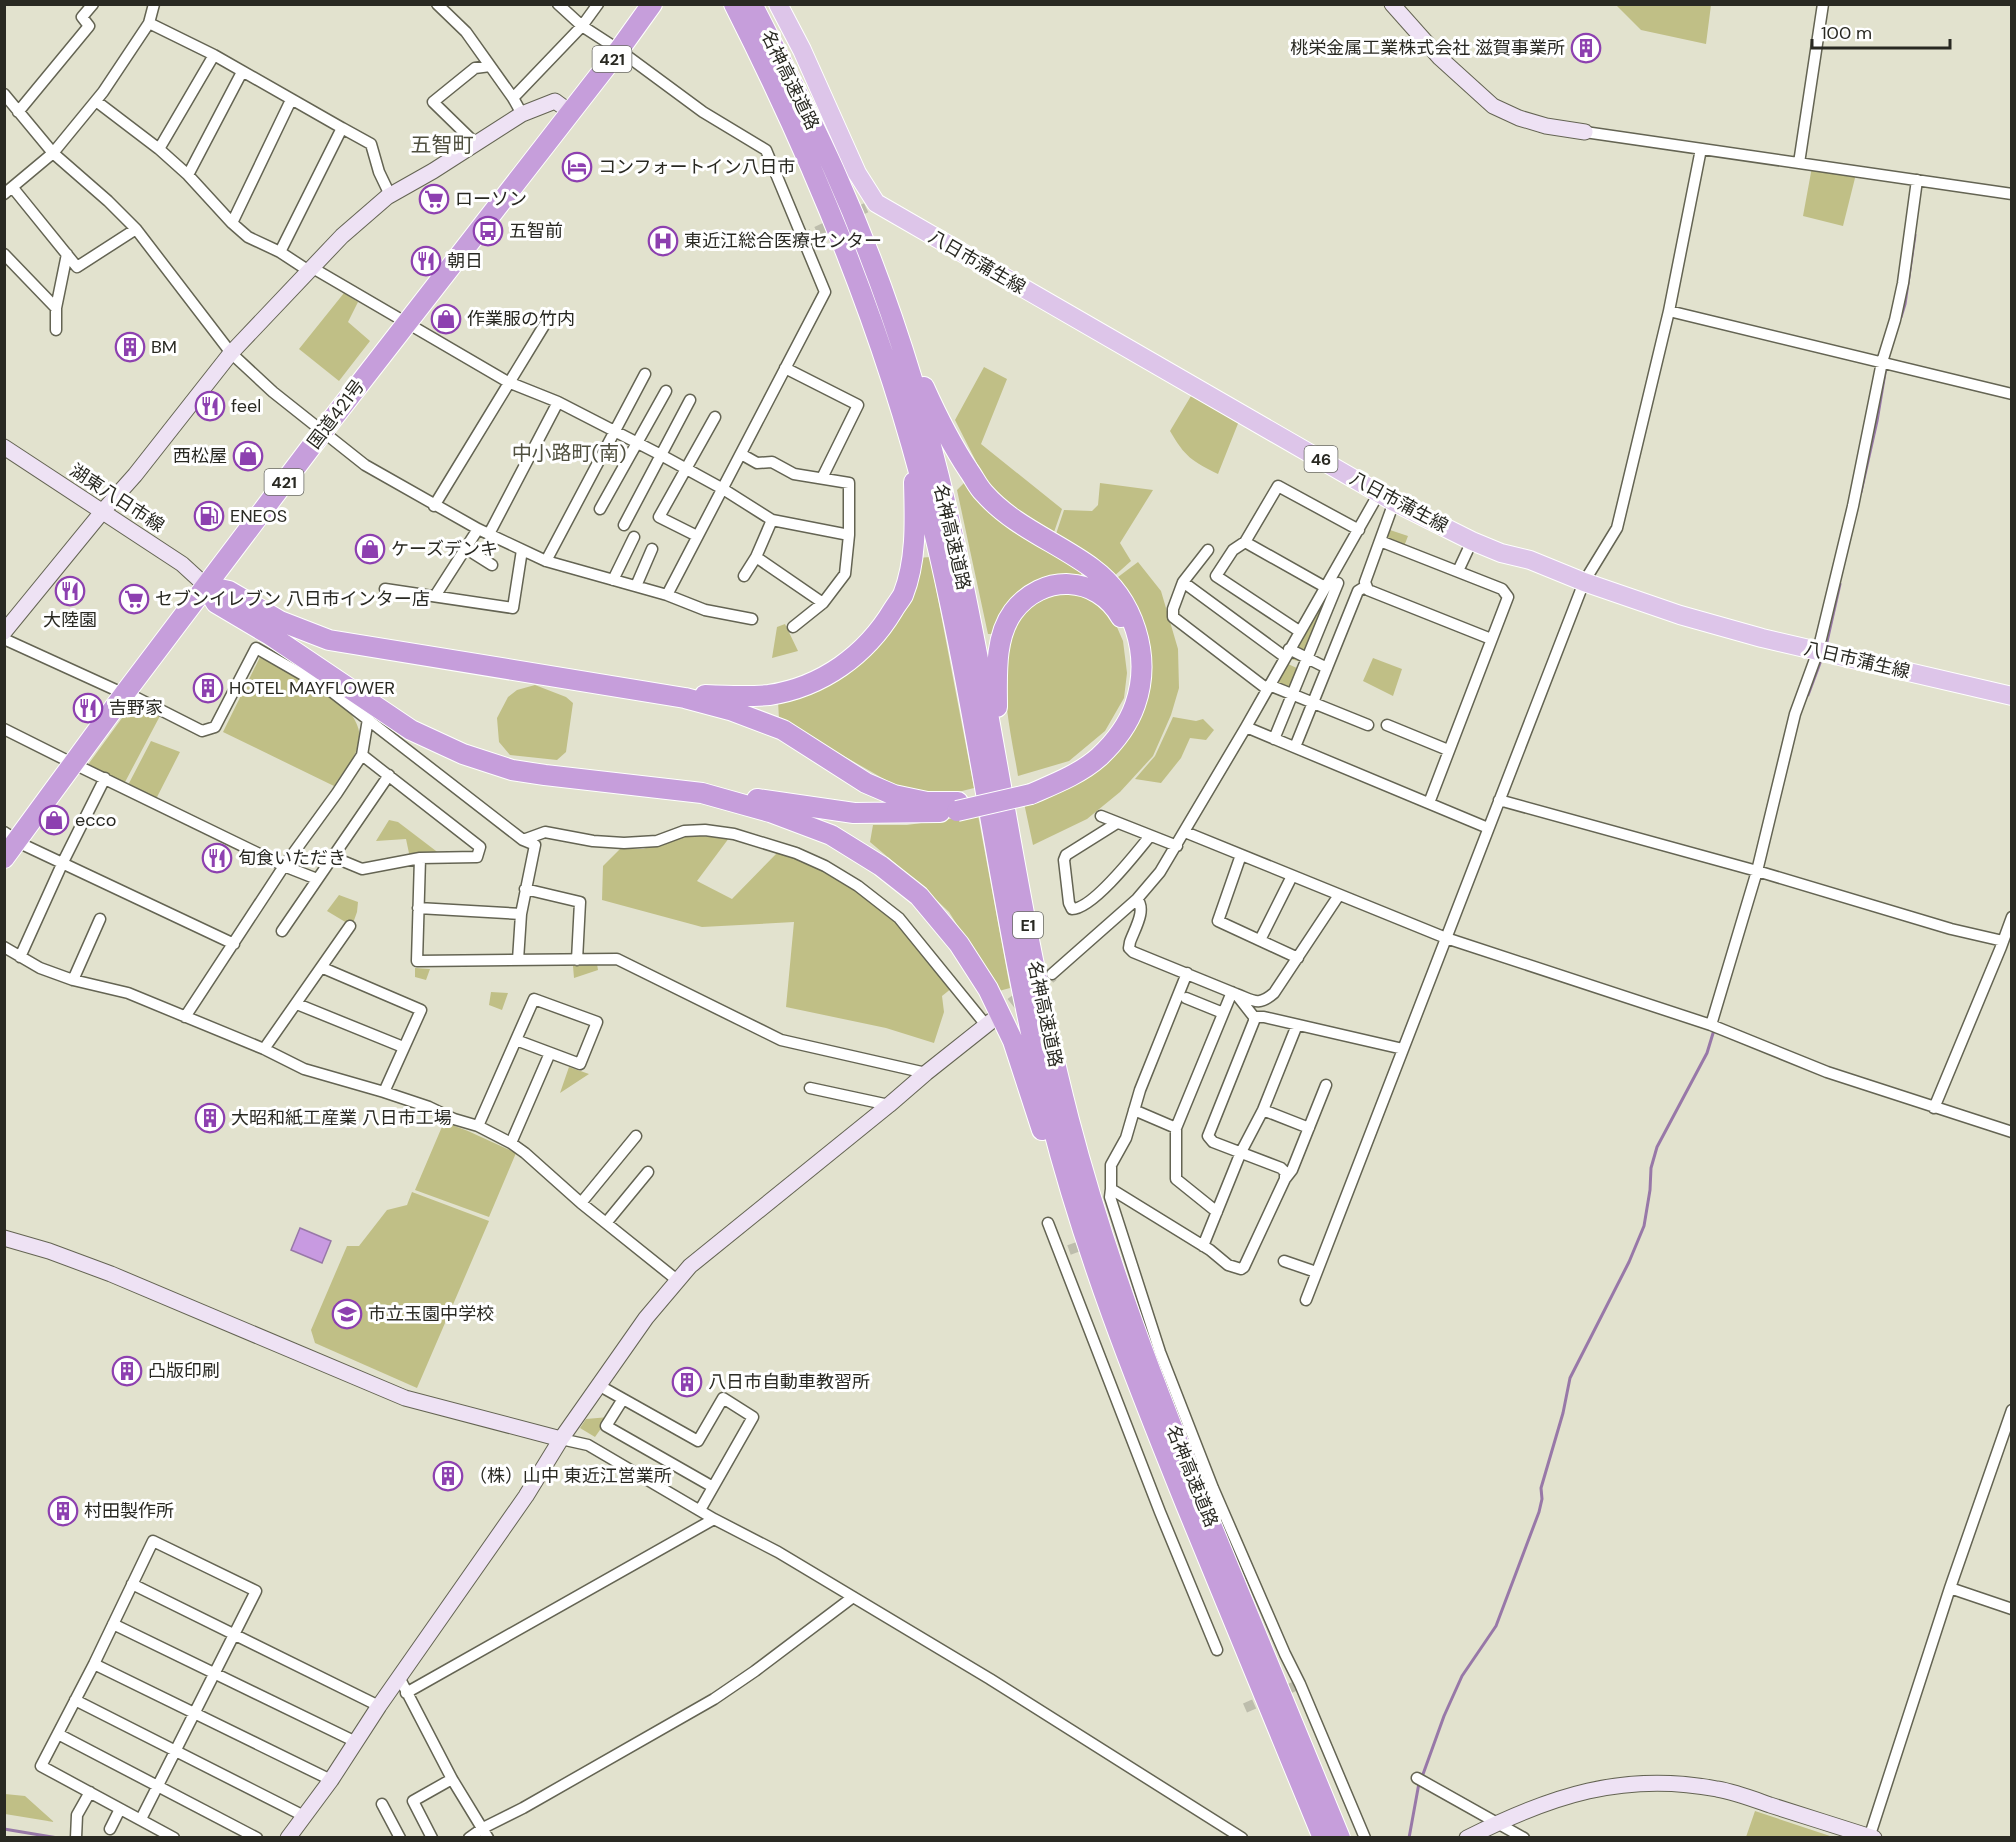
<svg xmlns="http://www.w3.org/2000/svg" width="2016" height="1842" viewBox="0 0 2016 1842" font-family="'DM Sans','Noto Sans JP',sans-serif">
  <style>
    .green { fill: #c0bf86 }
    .water { fill: #c89ae1; stroke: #9878a8; stroke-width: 1.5 }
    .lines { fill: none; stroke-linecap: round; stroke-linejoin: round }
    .stream { stroke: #9878a8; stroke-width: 3 }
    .street-tunnel { stroke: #bdbdac; stroke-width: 10; stroke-dasharray: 10 5; stroke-linecap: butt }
    .secondary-tunnel { stroke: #bdbdac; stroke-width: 15; stroke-dasharray: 15 8; stroke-linecap: butt }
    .street-casing { stroke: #646453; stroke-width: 13 }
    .secondary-casing { stroke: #646453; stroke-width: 17 }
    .primary-casing { stroke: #fff; stroke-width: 20 }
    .highway-casing { stroke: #fff; stroke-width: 22 }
    .street { stroke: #fff; stroke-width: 10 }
    .secondary { stroke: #eee2f4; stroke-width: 15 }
    .primary { stroke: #ddc5e9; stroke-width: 18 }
    .highway { stroke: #c69edb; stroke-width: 20 }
    .highway-bridge-casing { stroke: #fff; stroke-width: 22; stroke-linecap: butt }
    .highway-bridge { stroke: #c69edb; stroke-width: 20 }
    .labels { text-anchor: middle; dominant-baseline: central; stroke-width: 6; stroke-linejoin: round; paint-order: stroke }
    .shield { fill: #fff; stroke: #696964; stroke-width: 1.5 }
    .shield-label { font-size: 16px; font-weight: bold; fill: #292922 }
    .poi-label { font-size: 18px; fill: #292922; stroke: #fff; text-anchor: start }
    .street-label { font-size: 18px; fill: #292922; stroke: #fff }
    .neighbourhood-label { font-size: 20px; fill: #515140; stroke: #fff }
    .quarter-label { font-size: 21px; fill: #515140; stroke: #fff }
  </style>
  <rect width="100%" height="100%" fill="#e2e2ce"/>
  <path class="green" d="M1616 5H1711L1706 44 1641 30Z
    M1812 167 1856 174 1843 226 1803 216Z
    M344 293 358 302 348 322 370 341 339 381 299 349Z
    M984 367 1007 379 981 444 1062 509 1053 535 1015 511 990 489 955 420Z
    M1194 391 1241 416 1218 474C1192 461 1185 457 1170 431Z
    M964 483 992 511 1082 569 1081 576 1063 574 1043 579 996 634H988L957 490Z
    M1100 483 1153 490 1120 543 1131 561 1112 578 1055 537 1064 510 1092 511 1098 505Z
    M1387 529 1408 536 1403 549 1380 544Z
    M930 557 974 788 954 793 926 794 891 783 779 719 778 701 796 700 818 690 845 676 866 658 918 558Z
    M1138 562 1161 591 1178 649 1179 688 1171 715 1153 756 1120 792 1087 819 1033 845 1024 803 1093 765 1145 683 1114 580Z
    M1067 590 1087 595 1110 611 1123 641 1127 673 1124 698 1105 731 1069 761 1018 776C1010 725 984 631 1040 598 1048 593 1059 592 1067 590Z
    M1327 593H1331L1302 662 1290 659Z
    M785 624 798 651 772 658 777 627Z
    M260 657 339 699C374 737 359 749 334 786L223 732Z
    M1373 658 1402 669 1393 696 1363 681Z
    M1288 664 1299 669 1287 698 1273 692Z
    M535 685 566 697 573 703 566 752 557 760 510 755 499 742 497 718 508 697 517 690Z
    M133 703 161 714 124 784 87 766Z
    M1173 717 1196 721 1203 719 1214 730 1206 740 1190 738 1181 758 1161 783 1135 779 1155 756Z
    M151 741 180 752 156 799 127 787Z
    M978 815 1010 988 999 991 949 912 922 886 870 842 873 825H907Z
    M389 820 398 822 440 854 410 858 406 839 376 841Z
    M685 835 729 838 697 881 732 899 778 852C817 861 872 894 900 924 918 944 934 967 952 988L942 996 944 1012 934 1043 886 1028 786 1007 794 922 702 927 602 900 603 866 620 849H643Z
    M339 895 358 902 357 912 352 926 327 911Z
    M597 964 598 970 574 978 573 966Z
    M415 968 430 969 426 980 415 977Z
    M491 992 508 993 502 1010 489 1005Z
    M569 1067 589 1074 560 1093Z
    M444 1122 468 1131 516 1153 489 1217 415 1190Z
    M412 1192 489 1221 417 1388 315 1343 311 1330 347 1246H359L387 1210 407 1205Z
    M609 1417 595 1437 580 1428 586 1419Z
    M5 1794 25 1796 54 1822 5 1814Z
    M1755 1811 1833 1837H1746Z"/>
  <path class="water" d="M300 1228 331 1241 322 1263 291 1250Z"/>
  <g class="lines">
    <path class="stream" d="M1901 317 1905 304 1915 235
      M1861 492 1877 421 1886 367
      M1826 646 1840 584
      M1808 695 1820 663
      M1422 1777 1444 1716 1462 1676 1496 1626 1539 1512 1542 1499 1541 1488 1563 1413 1570 1378 1629 1262 1644 1226 1650 1190 1651 1168 1657 1147 1707 1053 1714 1030
      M4 1829 58 1838
      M1409 1838 1419 1783"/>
    <path class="street-tunnel" d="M803 238 876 203
      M1069 1250 1091 1242
      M1245 1708 1300 1684"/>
    <path class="secondary-tunnel" d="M994 1019 1052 974"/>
    <g class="street-casing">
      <path id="street" d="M437 4 466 32 513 98 522 114
        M149 23 214 55 342 128 280 252
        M4 94 53 153 108 201 136 229 231 353 273 392 365 465 478 529 546 561 667 595 825 292 766 150 703 112 619 50 582 26 558 4
        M513 98 582 26 598 4
        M96 101 159 149 188 175 232 223 248 237 280 252 309 271
        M18 112 89 26 82 17 93 4
        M342 128 371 144 379 172 390 195
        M1585 132 2012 194
        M475 143 433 102 475 68 490 66
        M159 149 214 55
        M1799 163 1823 4
        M188 175 242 72
        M13 188 77 267 136 229
        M4 194 53 153 103 92 149 23 154 4
        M232 223 291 100
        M4 254 56 308
        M311 267 508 382 558 402 661 455 723 489 772 520 849 535
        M1669 311 2012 394
        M56 330V308L67 254
        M785 368 858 405 822 478
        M741 454 757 463 772 462 794 474 849 483V535L845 574 823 603 793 627
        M1394 502 1365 582 1368 590 1491 639
        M434 506 548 319
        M600 509 666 391
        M624 525 690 400
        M489 534 558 402
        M697 536 659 517 715 417
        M1380 541 1502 589 1508 597 1429 803
        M1245 542 1233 550 1216 576 1299 631
        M465 548 492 565
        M756 557 823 603
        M546 561 645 374
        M1458 571 1472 541
        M744 576 756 557 772 520
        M613 580 634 537
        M1183 582 1208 550
        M636 586 652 549
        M1325 587 1245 542 1278 486 1359 530
        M385 589 513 608 522 550
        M667 595 705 610 752 619
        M435 596 478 529
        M4 639 118 691 133 696 202 731 215 727 256 648 331 691 523 840 535 845 521 914 518 960
        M1289 649 1327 668
        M1269 685 1368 725
        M1267 689 1173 617V609L1183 582 1285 657
        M1387 725 1448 750
        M1246 727 1488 828
        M4 729 74 764 284 866 317 879
        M1274 739 1338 583
        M1295 747 1358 591 1366 586
        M1499 800 1757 871 1951 929 2003 941
        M1101 816 1177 846
        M1117 823 1066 855 1064 860 1069 903 1072 909C1093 909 1137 852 1150 836
        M4 832 26 846 234 944
        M1185 832 1446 938 1711 1025 1827 1072 2012 1132
        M523 840 545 832 593 841 624 843 657 841 684 831 705 830 734 834 796 853 825 866 858 886 899 918 986 1025
        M1241 855 1218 921 1298 958
        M333 857 362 869 420 858 477 857 480 847 362 755
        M420 858 417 961 617 959 781 1040 926 1073
        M525 889 580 902 577 960
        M1137 899C1147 910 1134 930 1130 942L1129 948 1133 952 1236 994 1254 1017V1021L1208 1136 1213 1142 1281 1168 1285 1172V1179
        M418 908 521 914
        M282 931 389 775
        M1260 940 1292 876
        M4 947 40 968 73 980 128 993 264 1049 304 1069 384 1092 429 1107 454 1119 478 1126 511 1143 525 1153 581 1203 677 1280
        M20 957 63 862 105 778
        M323 968 421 1010 384 1092
        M1187 973 1140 1090 1126 1138 1111 1165V1189L1210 1250 1228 1265 1241 1269 1244 1267 1285 1179 1292 1170 1326 1085
        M1052 974 1137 899 1160 872 1246 727 1379 493
        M73 980 100 919
        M1236 994C1253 1000 1258 1007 1274 993L1339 895
        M1186 998 1223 1013
        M297 1004 403 1047
        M185 1017 284 866 337 793 362 755 368 719
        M1254 1017H1264L1403 1049
        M1711 1025 1757 871 1795 714 1818 651 1853 506 1882 362 1895 320 1903 283 1917 180
        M264 1049 350 926
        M810 1088 889 1105
        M1934 1108 2001 947 2012 917
        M1134 1110 1176 1128
        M1263 1110 1309 1128
        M478 1126 534 999 597 1022 580 1064 516 1040
        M511 1143 550 1053
        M1111 1189 1110 1197 1160 1352 1213 1488 1285 1654 1300 1684 1365 1838
        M581 1203 636 1136
        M1217 1212 1176 1179V1128L1232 992
        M606 1223 648 1172
        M1048 1223 1160 1512 1217 1650
        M1203 1246 1241 1152 1263 1110 1297 1025
        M1284 1261 1316 1272
        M1306 1300 1584 582 1617 528 1669 311 1701 149
        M600 1386 698 1441 723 1398 753 1417 700 1510
        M623 1399 606 1426 713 1487
        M561 1439 588 1445 714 1519 778 1552 990 1679 1242 1838
        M132 1584 379 1706
        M1950 1588 2012 1609
        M113 1624 356 1742
        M94 1664 331 1780
        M399 1677 452 1779 488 1838
        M406 1693 714 1519
        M75 1700 304 1816
        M58 1734 257 1838
        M1417 1778 1524 1838
        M382 1804 400 1838
        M141 1819 256 1591 153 1541 94 1664 41 1766 174 1838
        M110 1829 120 1809
        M76 1838 77 1815 90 1792
        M432 1838 413 1801 452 1779
        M469 1838 483 1828 523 1808 714 1699 755 1671 853 1597
        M1869 1838 1950 1588 2012 1410"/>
    </g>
    <g class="secondary-casing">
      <path id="secondary" d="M1392 4 1440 58 1493 106 1519 118 1546 126 1585 132
        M4 447 182 564 206 586
        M4 632 102 512 135 475 231 353 342 236 387 197 433 171 522 114 555 101 570 112
        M4 1238 49 1251 111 1274 405 1398 561 1439
        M288 1838 331 1780 379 1706 526 1496 561 1439 646 1318 690 1266 889 1105 926 1073 994 1019
        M1467 1838C1550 1796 1624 1771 1717 1789 1735 1792 1753 1799 1770 1805 1805 1816 1839 1827 1874 1838"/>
    </g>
    <g class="primary-casing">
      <path id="primary" d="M778 4 802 50 857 173 876 203 1394 502 1472 541 1501 553 1530 560 1584 582 1680 615 1762 638 2012 696"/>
    </g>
    <g class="highway-casing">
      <path id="highway" d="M734 4C816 166 886 335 929 511 979 712 1001 919 1051 1120 1085 1253 1135 1379 1186 1505 1231 1616 1277 1727 1323 1838
        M752 4C780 59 809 114 834 170 883 279 920 394 947 510 994 712 1017 919 1069 1120 1106 1262 1159 1397 1214 1532 1256 1634 1298 1736 1340 1838
        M924 387C937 416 951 444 969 471 974 478 978 487 984 493 1014 527 1057 542 1092 568 1134 599 1152 656 1135 705 1128 725 1114 743 1099 757 1080 774 1054 784 1031 794
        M206 586 216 603 270 635 411 730 463 754 512 770 545 775 702 793 770 812 831 835 881 866 919 896 959 944 988 989 1013 1041 1042 1130
        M206 586 229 591 280 621 329 640 685 698 730 710 783 730 866 783 894 795 927 802H958
        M705 695C726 696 748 697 769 695 822 687 866 655 893 610 896 605 900 600 903 595 917 560 915 519 914 482
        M997 707C997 677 994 638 1013 612 1042 573 1097 575 1121 617
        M757 799 854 813 940 812
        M4 858 125 693 323 431 619 50 652 4"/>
    </g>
    <use href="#street" class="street"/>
    <use href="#secondary" class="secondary"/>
    <use href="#primary" class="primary"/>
    <use href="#highway" class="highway"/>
    <g class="highway-bridge-casing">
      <path id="highway-bridge" d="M957 811 1031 794"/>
    </g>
    <use href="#highway-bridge" class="highway-bridge"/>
  </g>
  <defs>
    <g id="building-ring" transform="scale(1.5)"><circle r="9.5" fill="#fff" stroke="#8d40b0" stroke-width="1.5"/><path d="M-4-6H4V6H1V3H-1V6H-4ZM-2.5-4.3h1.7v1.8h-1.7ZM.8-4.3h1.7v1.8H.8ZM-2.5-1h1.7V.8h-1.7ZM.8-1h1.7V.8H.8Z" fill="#8d40b0"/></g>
    <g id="hotel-ring" transform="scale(1.5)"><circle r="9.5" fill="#fff" stroke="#8d40b0" stroke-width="1.5"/><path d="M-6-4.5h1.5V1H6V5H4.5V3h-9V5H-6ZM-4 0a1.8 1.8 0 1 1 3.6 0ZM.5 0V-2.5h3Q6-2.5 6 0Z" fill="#8d40b0"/></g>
    <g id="supermarket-ring" transform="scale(1.5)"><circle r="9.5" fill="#fff" stroke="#8d40b0" stroke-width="1.5"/><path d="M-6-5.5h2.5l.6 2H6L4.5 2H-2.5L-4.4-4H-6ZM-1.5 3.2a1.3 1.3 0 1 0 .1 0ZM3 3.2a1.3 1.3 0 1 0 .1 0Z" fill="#8d40b0"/></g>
    <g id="bus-ring" transform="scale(1.5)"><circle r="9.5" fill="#fff" stroke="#8d40b0" stroke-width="1.5"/><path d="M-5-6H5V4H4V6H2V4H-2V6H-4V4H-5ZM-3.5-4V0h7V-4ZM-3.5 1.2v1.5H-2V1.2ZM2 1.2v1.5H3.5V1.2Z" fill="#8d40b0"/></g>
    <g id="hospital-ring" transform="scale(1.5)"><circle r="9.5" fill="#fff" stroke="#8d40b0" stroke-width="1.5"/><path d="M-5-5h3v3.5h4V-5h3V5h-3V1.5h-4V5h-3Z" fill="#8d40b0"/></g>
    <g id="restaurant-ring" transform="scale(1.5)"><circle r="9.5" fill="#fff" stroke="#8d40b0" stroke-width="1.5"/><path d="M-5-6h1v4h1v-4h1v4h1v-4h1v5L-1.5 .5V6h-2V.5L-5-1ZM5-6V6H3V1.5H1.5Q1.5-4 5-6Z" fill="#8d40b0"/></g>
    <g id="shop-ring" transform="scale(1.5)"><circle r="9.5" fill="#fff" stroke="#8d40b0" stroke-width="1.5"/><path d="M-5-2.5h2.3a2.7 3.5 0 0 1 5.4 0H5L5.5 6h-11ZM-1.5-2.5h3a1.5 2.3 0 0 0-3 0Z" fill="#8d40b0"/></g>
    <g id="fuel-ring" transform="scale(1.5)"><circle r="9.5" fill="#fff" stroke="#8d40b0" stroke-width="1.5"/><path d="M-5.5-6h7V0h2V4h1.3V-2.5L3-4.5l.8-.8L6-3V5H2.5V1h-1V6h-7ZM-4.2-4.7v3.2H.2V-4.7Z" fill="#8d40b0"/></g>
    <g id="school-ring" transform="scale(1.5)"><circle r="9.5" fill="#fff" stroke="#8d40b0" stroke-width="1.5"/><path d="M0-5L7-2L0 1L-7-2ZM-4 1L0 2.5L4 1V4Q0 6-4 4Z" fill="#8d40b0"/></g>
  </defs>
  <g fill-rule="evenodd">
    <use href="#building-ring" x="1586" y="48"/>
    <use href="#hotel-ring" x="577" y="167"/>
    <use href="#supermarket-ring" x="434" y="199"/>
    <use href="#bus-ring" x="488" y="231"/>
    <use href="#hospital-ring" x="663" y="241"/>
    <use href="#restaurant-ring" x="426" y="261"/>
    <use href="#shop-ring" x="446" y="319"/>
    <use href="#building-ring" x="130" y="347"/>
    <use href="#restaurant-ring" x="210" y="406"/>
    <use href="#shop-ring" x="248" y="456"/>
    <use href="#fuel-ring" x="209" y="516"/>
    <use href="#shop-ring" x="370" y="549"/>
    <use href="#restaurant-ring" x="70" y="591"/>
    <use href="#supermarket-ring" x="134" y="599"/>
    <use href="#building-ring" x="208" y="688"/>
    <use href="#restaurant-ring" x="88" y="708"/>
    <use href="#shop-ring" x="54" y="820"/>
    <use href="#restaurant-ring" x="217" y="858"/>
    <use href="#building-ring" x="210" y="1118"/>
    <use href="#school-ring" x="347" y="1314"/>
    <use href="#building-ring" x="127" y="1371"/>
    <use href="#building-ring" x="687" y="1382"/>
    <use href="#building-ring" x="448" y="1476"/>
    <use href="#building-ring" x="63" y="1511"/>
  </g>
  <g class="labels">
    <g class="shield">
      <rect x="592.5" y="46" width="39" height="26" rx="4.5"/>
      <rect x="1304.5" y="446" width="33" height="26" rx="4.5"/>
      <rect x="264.5" y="469" width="39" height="26" rx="4.5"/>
      <rect x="1013" y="912" width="30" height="26" rx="4.5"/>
    </g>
    <g class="shield-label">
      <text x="612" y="59">421</text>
      <text x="1321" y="459">46</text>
      <text x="284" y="482">421</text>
      <text x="1028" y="925">E1</text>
    </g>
    <g class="poi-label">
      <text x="1565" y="48" text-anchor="end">桃栄金属工業株式会社 滋賀事業所</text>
      <text x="598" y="167">コンフォートイン八日市</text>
      <text x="455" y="199">ローソン</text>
      <text x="509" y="231">五智前</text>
      <text x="684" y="241">東近江総合医療センター</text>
      <text x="447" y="261">朝日</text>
      <text x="467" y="319">作業服の竹内</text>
      <text x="151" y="347">BM</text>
      <text x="231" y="406">feel</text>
      <text x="227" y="456" text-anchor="end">西松屋</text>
      <text x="230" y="516">ENEOS</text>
      <text x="391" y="549">ケーズデンキ</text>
      <text x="155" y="599">セブンイレブン 八日市インター店</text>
      <text x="70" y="620" text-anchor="middle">大陸園</text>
      <text x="229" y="688">HOTEL MAYFLOWER</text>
      <text x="109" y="708">吉野家</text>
      <text x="75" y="820">ecco</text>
      <text x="238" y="858">旬食いただき</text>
      <text x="231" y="1118">大昭和紙工産業 八日市工場</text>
      <text x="368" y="1314">市立玉園中学校</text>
      <text x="148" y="1371">凸版印刷</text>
      <text x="708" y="1382">八日市自動車教習所</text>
      <text x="469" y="1476">（株）山中 東近江営業所</text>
      <text x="84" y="1511">村田製作所</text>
    </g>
    <g class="street-label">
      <text transform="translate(790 80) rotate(64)">名神高速道路</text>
      <text transform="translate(977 262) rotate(30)">八日市蒲生線</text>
      <text transform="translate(336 414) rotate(-53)">国道421号</text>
      <text transform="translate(117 498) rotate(33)">湖東八日市線</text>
      <text transform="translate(1399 502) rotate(28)">八日市蒲生線</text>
      <text transform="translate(952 537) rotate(77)">名神高速道路</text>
      <text transform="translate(1857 660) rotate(13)">八日市蒲生線</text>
      <text transform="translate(1045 1014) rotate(78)">名神高速道路</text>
      <text transform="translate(1192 1476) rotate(68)">名神高速道路</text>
    </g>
    <g class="neighbourhood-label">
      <text x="569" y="453">中小路町(南)</text>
    </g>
    <g class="quarter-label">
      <text x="442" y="145">五智町</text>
    </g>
  </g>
  <rect width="2016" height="1842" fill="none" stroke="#292922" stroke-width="12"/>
  <path d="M1812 39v9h138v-9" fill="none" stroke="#292922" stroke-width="3"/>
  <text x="1821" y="39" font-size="18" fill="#292922" stroke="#ffffff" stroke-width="4.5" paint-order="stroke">100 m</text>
</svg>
